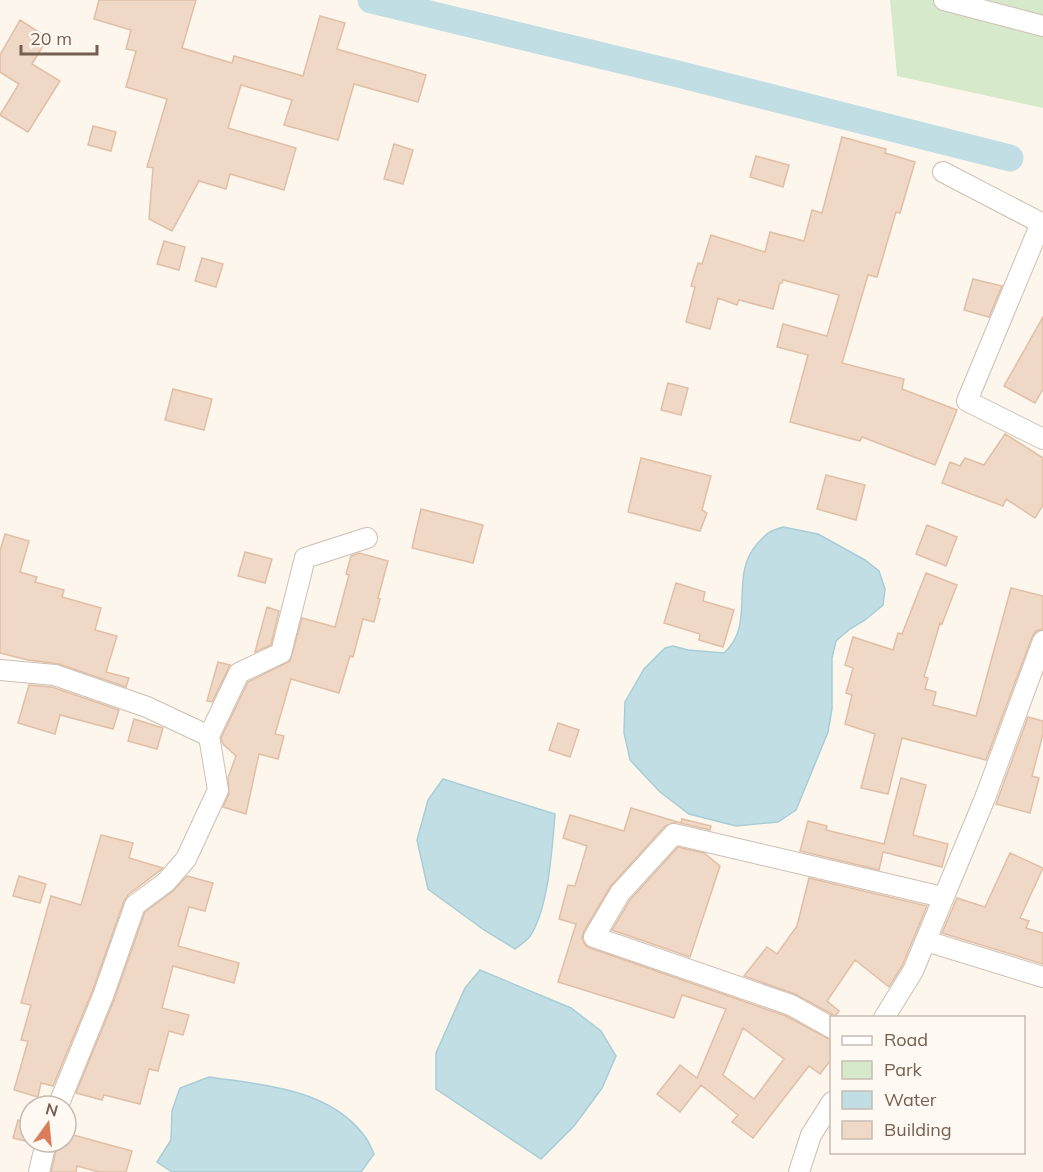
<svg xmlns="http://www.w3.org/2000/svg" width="1043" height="1172" viewBox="0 0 1043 1172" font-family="Mulish,sans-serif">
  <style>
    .green { fill: #d6e9ca }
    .water { fill: #c1dee5; stroke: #a8cdd6; stroke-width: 1.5 }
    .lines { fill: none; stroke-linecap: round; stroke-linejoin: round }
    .canal { stroke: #c1dee5; stroke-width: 27 }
    .building { fill: #efd8c5; stroke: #e1bfa7; stroke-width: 1.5; fill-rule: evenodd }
    .street-casing { stroke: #cebfb2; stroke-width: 22 }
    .street { stroke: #fff; stroke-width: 20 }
  </style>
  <rect width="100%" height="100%" fill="#fcf6ec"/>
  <path class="green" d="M890 0H1043V108L897 76Z"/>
  <path class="water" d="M783 527 818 534 865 560 879 571 885 589 883 605 865 620 850 629 836 641 832 658V709L828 732 796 810 778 822 736 826 689 814 660 792 630 760 624 733 625 702 644 669 665 648 673 646 688 650 724 653C757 624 728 577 757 544 767 533 769 531 783 527Z
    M443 779 555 814C552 849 549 903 532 933 529 940 521 944 515 949L484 930 428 889 417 840 428 800Z
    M480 970 571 1008 601 1031 616 1056 602 1088 574 1126 541 1159 436 1089V1053L465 988Z
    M209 1077C262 1085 327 1088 363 1134 368 1139 371 1148 374 1154L361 1172H172L157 1162 171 1140 172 1111 180 1088Z"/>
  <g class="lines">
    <path class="canal" d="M371 0 678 74 1010 158"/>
  </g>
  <path class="building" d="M99 0H196L182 48 232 63 234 56 303 76 320 16 345 23 337 49 426 75 418 102 354 84 338 140 284 125 292 100 241 85 228 128 296 148 284 190 230 174 226 189 199 181 172 231 149 219 153 168 147 167 167 99 126 87 136 51 126 49 131 30 94 19Z
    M20 20 48 38 32 64 60 81 28 132 0 115 19 84 0 72V55Z
    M93 126 116 132 111 151 88 145Z
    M842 137 886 149 885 153 915 162 900 213 896 212 877 277 868 275 842 363 904 379 902 389 957 410 935 465 862 437 860 441 790 422 808 355 777 347 783 324 827 336 839 295 783 280 782 283H780L773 309 739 300 737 305 718 298 710 329 686 322 695 287 691 286 698 263 702 264 711 235 765 252 770 232 804 241 812 210 822 213Z
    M394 144 413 150 403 184 384 179Z
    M756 156 789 165 783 187 750 177Z
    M164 241 185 247 179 270 157 264Z
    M202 258 223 264 216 287 195 281Z
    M973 279 1002 286 989 317 964 310Z
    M1043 317V389L1035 403 1004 386Z
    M668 383 688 388 681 415 661 410Z
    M173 389 212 399 204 430 165 420Z
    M1005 434 1043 458V505L1035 518 1006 499 1003 506 942 483 950 462 960 466 965 458 984 465Z
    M641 458 711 476 702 510 707 513 700 531 628 512Z
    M826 475 865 485 856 520 817 509Z
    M421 509 483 525 473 563 412 548Z
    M927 525 957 537 946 566 916 554Z
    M5 534 29 541 20 572 37 577 35 582 64 590 62 597 101 608 95 630 117 636 106 672 129 678 126 687 59 664 28 660 0 653V551Z
    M245 552 272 559 265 583 238 576Z
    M359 553 388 561 378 598 380 599 374 622 363 619 353 657 350 656 339 693 291 679 275 734 284 736 278 759 259 754 246 814 223 807 229 794 228 778 236 756 223 744 221 738 248 682 290 661 302 618 335 627 349 575 346 574 351 556Z
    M926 573 957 585 942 624 940 623 924 677 928 678 925 689 936 692 933 705 976 716 1011 588 1043 596V629L1036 631 1032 637 986 760 902 738 888 794 861 788 875 734 845 724 852 695 846 693 853 668 845 665 853 637 893 650 898 633 902 634Z
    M676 583 705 592 703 601 734 610 723 647 699 640 700 634 664 623Z
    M267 607 279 611 271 645 255 652Z
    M218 662 230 665 212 702 207 701Z
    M29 685 52 687 119 710 113 729 60 715 55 734 18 723Z
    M1028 717 1043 721V734L1032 776 1039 778 1030 813 996 804Z
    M134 719 163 728 157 749 128 741Z
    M558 723 579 730 570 757 549 750Z
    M901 778 926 785 913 835 948 844 942 867 883 852 879 870 800 851 808 821 827 826 826 830 884 844Z
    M631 808 681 823 682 819 711 826 710 830 676 822 665 826 610 887 584 931 582 938 585 945 590 948 786 1016 831 1040V1060L820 1074 809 1066 753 1138 732 1122 738 1115 701 1085 680 1112 657 1094 680 1065 697 1078 726 1009 682 995 674 1018 558 982 576 924 559 919 568 885 575 886 587 846 563 838 570 815 624 831ZM743 1028 784 1059 754 1099 723 1075Z
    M101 835 133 843 129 858 163 868 128 895 124 901 92 992 53 1086 41 1083 38 1097 14 1090 28 1041 21 1040 31 1005 21 1003 51 896 81 905Z
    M678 847 704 853 720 866 690 957 612 930 630 900Z
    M1010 853 1043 868 1020 918 1029 921 1026 928 1043 933V964L942 933 957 898 985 907Z
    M19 876 46 884 40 903 13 896Z
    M187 876 213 883 205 911 189 907 178 946 239 963 234 983 173 966 162 1008 189 1015 183 1035 169 1031 158 1071 149 1069 140 1104 104 1095 102 1100 76 1093 114 1000 145 912 173 891Z
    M809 878 927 906 902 966 889 987 855 960 827 1001 839 1011 835 1016 795 994 744 976 767 947 777 954 797 926Z
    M18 1120 30 1123V1142L33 1143 13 1138Z
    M66 1133 132 1151 126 1172H99L77 1166 76 1172H51L58 1142H66Z"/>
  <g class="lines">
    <g class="street-casing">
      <path id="street" d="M944 0 1043 26
        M943 172 1041 223 967 401 1043 439
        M0 670 55 675 147 707 209 736 218 790 186 859 166 882 135 905 103 996 58 1106
        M209 736 239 673 281 653 305 558 367 538
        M926 941 1043 977
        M884 1018 913 971 985 798 1043 641
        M832 1028 791 1005 594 937 620 893 674 834 934 895
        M39 1172 46 1142
        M799 1172 811 1135 832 1102"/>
    </g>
    <use href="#street" class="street"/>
  </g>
  <rect x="830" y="1016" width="195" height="138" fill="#fefaf3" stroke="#c8bcb2" stroke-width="1.5"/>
  <rect x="842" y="1036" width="30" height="9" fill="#ffffff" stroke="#c8bcb2" stroke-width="1.5"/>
  <text x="884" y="1046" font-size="18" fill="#765f50">Road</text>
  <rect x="842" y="1061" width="30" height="18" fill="#d6e9ca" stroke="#c8bcb2" stroke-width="1.5"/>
  <text x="884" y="1076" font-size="18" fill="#765f50">Park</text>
  <rect x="842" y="1091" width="30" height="18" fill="#c1dee5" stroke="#c8bcb2" stroke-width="1.5"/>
  <text x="884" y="1106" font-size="18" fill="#765f50">Water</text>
  <rect x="842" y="1121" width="30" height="18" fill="#efd8c5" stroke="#c8bcb2" stroke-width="1.5"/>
  <text x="884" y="1136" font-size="18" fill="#765f50">Building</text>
  <g transform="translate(48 1124) rotate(15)"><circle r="28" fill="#fefaf3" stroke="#c8bcb2" stroke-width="1.5"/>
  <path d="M0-4.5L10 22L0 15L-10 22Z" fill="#dc7c5a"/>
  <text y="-9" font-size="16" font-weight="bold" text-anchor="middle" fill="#765f50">N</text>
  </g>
  <path d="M21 45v9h76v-9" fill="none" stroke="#765f50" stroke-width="3"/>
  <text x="30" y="45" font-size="18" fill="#765f50" stroke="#fefaf3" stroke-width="4.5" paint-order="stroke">20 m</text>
</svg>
